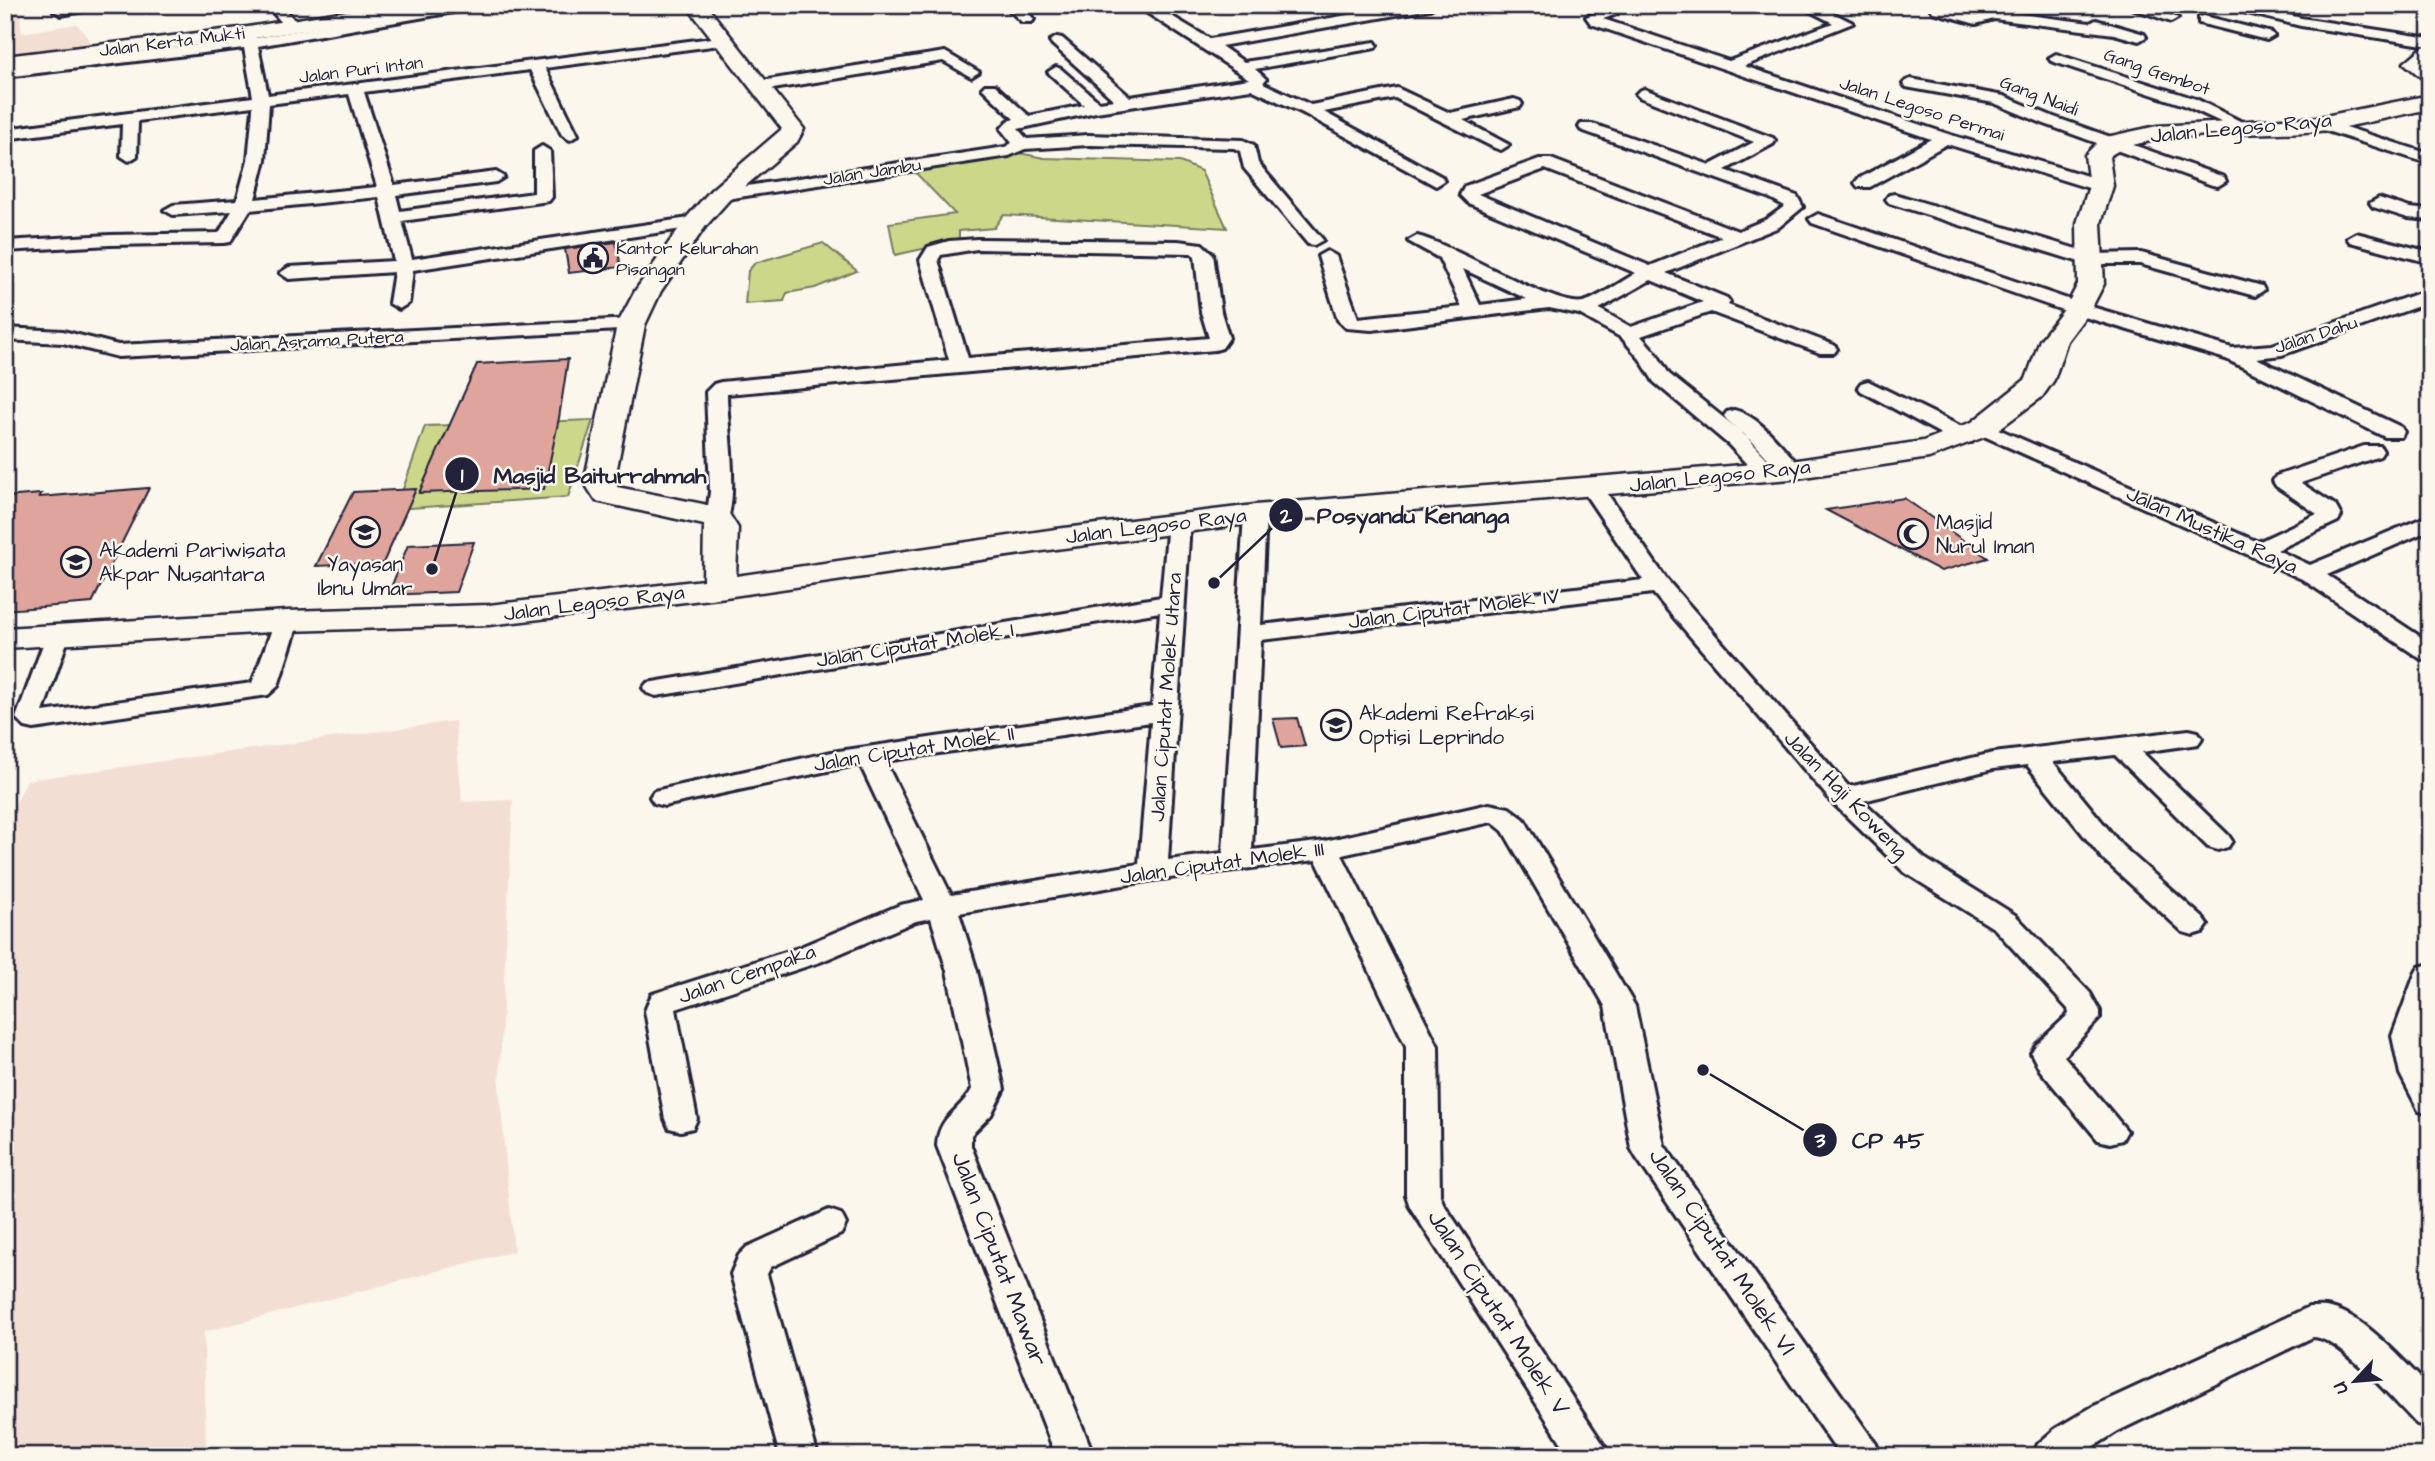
<svg xmlns="http://www.w3.org/2000/svg" width="2435" height="1461" viewBox="0 0 2435 1461" font-family="'Architects Daughter',sans-serif">
  <style>
    .built { fill: #f3ded4 }
    .green { fill: #ccd78a; stroke: #777c62; stroke-width: 2 }
    .building { fill: #dfa59d; stroke: #22223b; stroke-width: 2 }
    .lines { fill: none; stroke-linecap: round; stroke-linejoin: round }
    .street-casing { stroke: #22223b; stroke-width: 6 }
    .secondary-casing { stroke: #22223b; stroke-width: 5 }
    .street { fill: #fbf7ec; fill-rule: evenodd }
    .secondary { fill: #fbf7ec; fill-rule: evenodd }
    .labels { text-anchor: middle; dominant-baseline: central; stroke-width: 5; stroke-linejoin: round; paint-order: stroke }
    .far-street-label { font-size: 18px; fill: #22223b; stroke: #fbf7ec }
    .far-poi-label { font-size: 18px; fill: #22223b; stroke: #fbf7ec; text-anchor: start }
    .street-label { font-size: 21px; fill: #22223b; stroke: #fbf7ec }
    .poi-label { font-size: 21px; fill: #22223b; stroke: #fbf7ec; text-anchor: start }
    .near-street-label { font-size: 24px; fill: #22223b; stroke: #fbf7ec }
    .leader { fill: none; stroke: #22223b; stroke-width: 2.5 }
    .callout-dot { fill: #22223b; stroke: #fbf7ec; stroke-width: 2.5 }
    .mark-label { font-size: 21px; text-anchor: middle; font-weight: bold; fill: #fff }
    .callout-label { font-size: 23px; text-anchor: middle; font-weight: bold; fill: #22223b; stroke: #fbf7ec; stroke-width: 5; stroke-linejoin: round; paint-order: stroke }
  </style>
  <rect width="100%" height="100%" fill="#fbf7ec"/>
  <filter id="ink" filterUnits="userSpaceOnUse"><feTurbulence type="fractalNoise" baseFrequency=".0143" numOctaves="2"/><feDisplacementMap in="SourceGraphic" scale="14" xChannelSelector="R" yChannelSelector="G"/><feConvolveMatrix kernelMatrix="1 2 1 2 8 2 1 2 1" color-interpolation-filters="sRGB"/></filter>
  <g filter="url(#ink)">
    <path class="built" d="M5 5H32L20 9 22 33 77 24 95 47 5 58Z
      M455 721 462 802 513 800 499 1086 514 1251 204 1332 206 1456H5V825L27 780Z"/>
    <path class="green" d="M1019 153 1044 158 1180 162 1201 171 1227 228 1003 215 994 228 959 231V241L895 255 889 223 955 214 913 170Z
      M823 243 857 271 815 288 787 293 784 301 745 304 748 271 755 263Z
      M593 420 568 497 396 509 425 426Z"/>
    <path class="building" d="M616 242 621 267 569 273 565 249Z
      M568 359 559 418 544 489 419 493 477 364Z
      M149 488 92 603 5 610V497L41 494 39 497Z
      M416 489 383 563 316 566 353 492Z
      M1904 498 1988 558 1941 571 1826 510Z
      M474 542 456 592 388 595 408 545Z
      M1297 718 1305 746 1281 748 1273 719Z"/>
    <g class="lines">
      <g class="street-casing">
        <path id="street" d="M70 5H102L95 9 61 15 54 11Z
          M267 5H282L299 26 297 29H287Z
          M445 5H478L471 9 258 46 268 95 720 37 727 41 720 45 545 68 578 135 570 140 562 135 530 70 364 92 394 185 496 172 504 177 496 182 396 195 400 211 534 193V151L542 146 550 151 552 197 549 201 402 221 412 259 696 217 702 218 705 222 702 226 413 270 409 303 399 309 389 303 394 272 289 279 280 273 289 267 394 261 379 197 250 210 230 242 224 243 110 245 5 251V241L110 235 219 233 232 211 173 215 164 210 173 205 237 200 248 160 253 109V106L138 121 137 156 129 161 121 156 122 124 5 139V129L253 97 244 48 5 77V67L242 40 241 33 248 29 253 30 256 38ZM349 94 377 187 255 199 265 160 269 104Z
          M1004 5H1020L1034 19 1032 22H1022Z
          M1135 5H1153L1210 39 1405 5H1437L1430 9 1221 46 1244 62 1375 42 1377 45 1375 48 1370 49 1255 69 1266 79 1263 83 1311 105 1397 88 1450 113 1514 99 1520 101 1522 104 1520 107 1463 120 1509 145 1501 150 1495 148 1395 98 1324 112 1442 177 1444 181 1436 186 1303 113 1251 89 1096 112 1018 129 1027 139 1089 135 1243 140 1254 145 1258 163 1323 240 1314 245 1308 244 1244 168 1240 151 1234 148 1089 145 1025 149 1009 156 720 200 711 195 720 190 1005 147 1012 143 1001 129 1008 121 1014 119 982 88 985 85H995L1029 116 1084 105 1051 75 1048 72 1056 67 1061 69 1099 102 1114 100 1052 44 1050 41 1057 37 1062 38 1130 97 1249 79Z
          M1798 5H1817L1853 23 1744 66 1951 135 2107 182 2110 186 2101 191 2095 190 1947 144 1870 187H1858L1855 183 1858 179 1931 139 1591 24 1586 17 1607 8H1617V14L1603 19 1729 61 1833 23Z
          M1940 5 1976 16 2008 7 2013 8V13L2090 23 2096 20 2144 34 2146 37 2139 41 2114 34 1994 19 1976 24 1933 12 1931 9Z
          M2123 5H2145L2178 18 2171 22Z
          M2225 5H2250L2301 18 2430 38V46L2301 26 2227 8Z
          M2204 16 2272 33 2274 36 2267 40 2199 23V17Z
          M945 52 979 72 971 77 943 61 761 91 753 86 761 81Z
          M2056 54 2196 99 2252 127 2250 130H2238L2184 105 2051 61 2049 58Z
          M1911 79 2004 96 2054 117 2224 177 2226 181 2218 186 2212 185 2042 123 1994 103 1906 87 1903 84 1906 81Z
          M1644 89 1773 138 1775 141 1773 144 1725 170 1797 196 1803 207 1779 227 1666 273 1727 298 1730 302 1728 305 1834 345 1837 349 1834 353H1820L1711 312 1641 336 1656 353 1669 374 1745 435 1775 467 1778 472 1775 477H1759L1729 445 1654 382 1640 359 1622 338 1579 314 1549 308 1372 330 1346 328 1338 320 1318 256 1327 251 1336 256 1358 318 1462 307 1439 258 1408 241 1417 236C1453 244 1554 308 1583 302 1597 299 1622 281 1636 273L1468 203 1460 195 1465 186 1539 159H1551L1738 231 1767 219 1785 206 1770 198 1581 130 1579 127 1581 124H1593L1710 165 1754 142 1639 97 1636 94 1639 91ZM1545 169 1722 237 1650 266 1478 194ZM1463 269 1527 299 1480 305ZM1651 280 1703 302 1631 327 1599 309Z
          M2320 119 2430 154V164L2314 127 2312 124Z
          M1895 194 2093 254 2141 253 2262 286 2264 290 2255 296 2140 264H2086L1889 203 1886 199 1889 195Z
          M2379 198 2410 208 2430 210V220L2408 218 2373 207 2370 203Z
          M1818 214 2085 305 2232 348 2272 345 2430 289V302L2282 355 2256 358 2401 427 2404 432 2401 437H2385L2226 359 2071 313 1812 223 1809 219Z
          M2356 233 2430 252V263L2350 242 2347 238Z
          M977 239 1178 241 1202 244 1213 254 1221 312 1229 338 1222 348 1215 350 727 394C727 423 740 502 725 524H709L706 519 710 492 706 392 714 384 721 382 949 360 920 260 928 247 949 241ZM977 249 1191 253 1195 256 1201 312 1209 338 968 358 938 260 941 255Z
          M631 319 638 321 641 325 638 329 118 357 63 343 5 340V328L63 331 118 345Z
          M1868 381 1972 432 1975 437 1972 442H1956L1861 391 1858 387 1861 383Z
          M1734 410C1760 416 1782 447 1799 465L1802 470 1799 475H1783L1755 444 1727 420 1724 416 1727 412Z
          M1982 422 2258 542 2317 514 2276 486 2273 481 2276 476 2364 446H2380L2383 451 2380 456 2301 483 2335 505 2341 516 2338 521 2277 550 2310 565 2430 515V530L2327 575 2430 643V661L2421 659 2302 579 1975 432 1971 428 1975 424Z
          M1592 481 1600 483 1667 580 1849 787 1993 753 2189 730 2198 732 2202 738 2198 744 2142 752 2228 835 2232 841 2228 847 2218 850 2208 847 2115 755 2053 762 2122 846 2203 918 2208 925 2203 932 2193 935 2183 932 2102 858 2027 765 1993 769 1863 801 1924 858 2015 915 2090 993 2100 1011V1018L2064 1056 2127 1131 2122 1140 2110 1143 2098 1140 2040 1070 2031 1053 2036 1045 2069 1014 2068 1009 1995 929 1904 872 1833 803 1653 593 1261 640 1252 850 1325 841 1489 804 1509 808 1524 819 1635 1006 1664 1145 1876 1444 1881 1456H1840L1636 1157 1631 1148 1605 1006 1503 831 1492 822 1342 855 1438 1046 1440 1195 1443 1203 1611 1456H1570L1410 1207 1406 1195V1046L1316 860 1153 880 959 913 977 971 1004 1089 991 1115 971 1135V1146L1094 1456H1056L937 1146C938 1116 959 1113 972 1089L947 971 931 918 916 921 820 962 676 1009 697 1119 693 1128 681 1131 669 1128 665 1119 645 1011 652 994 798 948 900 905 924 900 860 764 664 806 654 803 650 797 654 791 832 752 1152 706 1160 612 656 696 647 693 643 688 647 683 1161 597 1168 523 1171 518H1187L1190 523 1168 860 1223 853 1244 514 1247 509H1263L1266 514 1261 625 1643 580 1581 488 1584 483ZM1151 722 1139 864 951 895 885 761Z
          M287 614 296 616 299 621 278 686 268 695 34 729 25 727 16 718 49 628 58 626 67 628 70 633 43 712 252 683 275 621 278 616Z
          M2430 964V1019L2424 1036 2430 1064V1114L2419 1111 2400 1074 2392 1036 2415 974 2419 967Z
          M829 1210 841 1214 846 1224 841 1234 771 1267 767 1274 818 1456H780L731 1274 739 1255 747 1247Z
          M2309 1307C2316 1307 2324 1306 2331 1308 2366 1316 2404 1363 2430 1387V1428L2417 1424C2396 1403 2340 1337 2313 1337L2118 1431 2079 1456H2033L2038 1444 2055 1429 2092 1407Z"/>
      </g>
      <g class="secondary-casing">
        <path id="secondary" d="M383 5H431L421 11 248 39 5 68V56L248 27Z
          M686 5H706L804 129 797 142 729 200 705 227 661 291 645 325 616 473 617 487 703 504 728 512 738 528 736 576 1056 529 1255 505 1791 461 1923 441 1972 422 2026 379 2040 340 2066 307 2078 284 2077 223 2089 186 2085 155 2102 138 2157 126 2320 117 2430 95V109C2393 116 2356 126 2319 131 2273 136 2139 128 2109 157L2113 186 2101 223 2104 284 2091 309 2067 341 2054 380 2042 397 1992 434 1929 458 1791 479 1255 523 1056 549 719 598 489 625 287 631 5 648V628L287 611 489 605 703 580 704 525 596 501 587 487 586 473 617 325 635 291 687 217 711 190 782 129Z
          M2430 45V79L2422 78 2404 63 2423 47Z"/>
      </g>
      <use href="#street" class="street"/>
      <use href="#secondary" class="secondary"/>
    </g>
  </g>
  <defs>
    <g id="civic-ring" transform="scale(1.575)"><circle r="9.5" fill="#fbf7ec" stroke="#22223b" stroke-width="1.5"/><path d="M-.6-6.5H3V-4.5H.6V-3L4-1V1h2V6H-6V1h2V-1L-.6-3ZM-1.2 2.5V6h2.4V2.5Z" fill="#22223b"/></g>
    <g id="school-ring" transform="scale(1.575)"><circle r="9.5" fill="#fbf7ec" stroke="#22223b" stroke-width="1.5"/><path d="M0-5L7-2L0 1L-7-2ZM-4 1L0 2.5L4 1V4Q0 6-4 4Z" fill="#22223b"/></g>
    <g id="mosque-ring" transform="scale(1.575)"><circle r="9.5" fill="#fbf7ec" stroke="#22223b" stroke-width="1.5"/><path d="M3.5-4.9A6 6 0 1 0 3.5 4.9A5 5 0 1 1 3.5-4.9Z" fill="#22223b"/></g>
    <g id="university-ring" transform="scale(1.575)"><circle r="9.5" fill="#fbf7ec" stroke="#22223b" stroke-width="1.5"/><path d="M0-5L7-2L0 1L-7-2ZM-4 1L0 2.5L4 1V4Q0 6-4 4Z" fill="#22223b"/></g>
  </defs>
  <g fill-rule="evenodd">
    <use href="#civic-ring" x="593" y="258"/>
    <use href="#school-ring" x="365" y="532"/>
    <use href="#mosque-ring" x="1913" y="534"/>
    <use href="#university-ring" x="76" y="562"/>
    <use href="#university-ring" x="1336" y="725"/>
  </g>
  <g class="labels">
    <g class="far-street-label">
      <text transform="translate(172 42) rotate(-7)">Jalan Kerta Mukti</text>
      <text transform="translate(361 70) rotate(-7)">Jalan Puri Intan</text>
      <text transform="translate(2157 72) rotate(19)">Gang Gembot</text>
      <text transform="translate(2039 96) rotate(21)">Gang Naidi</text>
      <text transform="translate(1922 109) rotate(18)">Jalan Legoso Permai</text>
      <text transform="translate(872 172) rotate(-9)">Jalan Jambu</text>
      <text transform="translate(2316 335) rotate(-18)">Jalan Dahu</text>
      <text transform="translate(317 341) rotate(-3)">Jalan Asrama Putera</text>
    </g>
    <g class="far-poi-label">
      <text x="616" y="248">Kantor Kelurahan<tspan x="616" dy="21">Pisangan</tspan></text>
    </g>
    <g class="street-label">
      <text transform="translate(2241 128) rotate(-5)">Jalan Legoso Raya</text>
      <text transform="translate(1720 476) rotate(-6)">Jalan Legoso Raya</text>
      <text transform="translate(1156 526) rotate(-7)">Jalan Legoso Raya</text>
      <text transform="translate(2212 530) rotate(24)">Jalan Mustika Raya</text>
      <text transform="translate(594 603) rotate(-7)">Jalan Legoso Raya</text>
      <text transform="translate(1454 609) rotate(-7)">Jalan Ciputat Molek IV</text>
      <text transform="translate(915 645) rotate(-9)">Jalan Ciputat Molek I</text>
      <text transform="translate(1166 697) rotate(-86)">Jalan Ciputat Molek Utara</text>
      <text transform="translate(914 749) rotate(-9)">Jalan Ciputat Molek II</text>
      <text transform="translate(1846 795) rotate(46)">Jalan Haji Koweng</text>
      <text transform="translate(1222 863) rotate(-8)">Jalan Ciputat Molek III</text>
      <text transform="translate(747 974) rotate(-19)">Jalan Cempaka</text>
    </g>
    <g class="poi-label">
      <text x="1936" y="522">Masjid<tspan x="1936" dy="24">Nurul Iman</tspan></text>
      <text x="99" y="550">Akademi Pariwisata<tspan x="99" dy="24">Akpar Nusantara</tspan></text>
      <text x="365" y="564" text-anchor="middle">Yayasan<tspan x="365" dy="24">Ibnu Umar</tspan></text>
      <text x="1359" y="713">Akademi Refraksi<tspan x="1359" dy="24">Optisi Leprindo</tspan></text>
    </g>
    <g class="near-street-label">
      <text transform="translate(1722 1252) rotate(56)">Jalan Ciputat Molek VI</text>
      <text transform="translate(999 1259) rotate(69)">Jalan Ciputat Mawar</text>
      <text transform="translate(1498 1313) rotate(57)">Jalan Ciputat Molek V</text>
    </g>
  </g>
  <path class="leader" d="M432 569L462 474M1214 583L1286 515M1703 1070L1820 1140"/>
  <g class="callout-dot">
    <circle cx="432" cy="569" r="7"/>
    <circle cx="1214" cy="583" r="7"/>
    <circle cx="1703" cy="1070" r="7"/>
    <circle cx="462" cy="474" r="18"/>
    <circle cx="1286" cy="515" r="18"/>
    <circle cx="1820" cy="1140" r="18"/>
  </g>
  <g class="mark-label">
    <text x="462" y="482">1</text>
    <text x="1286" y="523">2</text>
    <text x="1820" y="1147">3</text>
  </g>
  <g class="callout-label">
    <text x="600" y="483">Masjid Baiturrahmah</text>
    <text x="1413" y="523">Posyandu Kenanga</text>
    <text x="1888" y="1148">CP 45</text>
  </g>
  <rect width="2435" height="1461" fill="none" stroke="#fbf7ec" stroke-width="28"/>
  <rect x="14" y="14" width="2407" height="1433" fill="none" stroke="#22223b" stroke-width="2.5" filter="url(#ink)"/>
  <g transform="translate(2355 1381) rotate(244)" stroke="#fbf7ec" stroke-width="5" paint-order="stroke">
  <path d="M0-5L12 26L0 18L-12 26Z" fill="#22223b"/>
  <text y="-10" font-size="19" font-weight="bold" text-anchor="middle" fill="#22223b">U</text>
  </g>
</svg>
